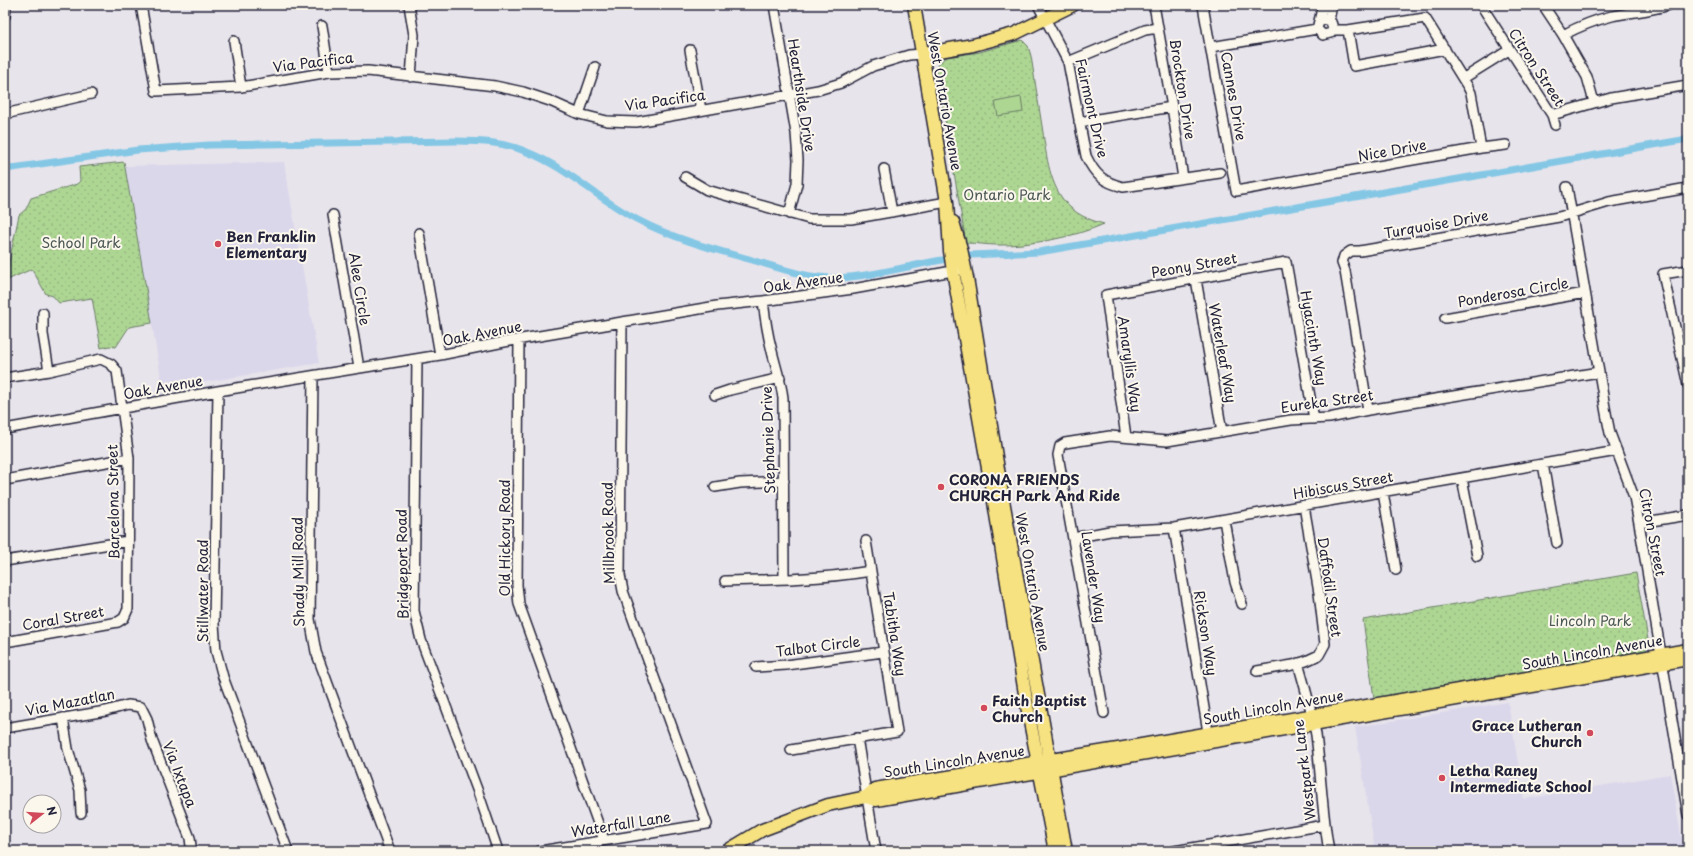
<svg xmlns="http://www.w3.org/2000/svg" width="1693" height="856" viewBox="0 0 1693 856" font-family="'Playpen Sans',sans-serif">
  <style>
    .built { fill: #dbd7eb }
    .park { fill: url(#park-dots); stroke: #687c67 }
    .pitch { fill: #aed693; stroke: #687c67 }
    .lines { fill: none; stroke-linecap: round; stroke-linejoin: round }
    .canal { stroke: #84c7e5; stroke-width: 7 }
    .minor-casing { stroke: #22223b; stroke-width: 12 }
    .major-casing { stroke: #22223b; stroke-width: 15 }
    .minor { stroke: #fbf7ec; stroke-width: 9 }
    .major { stroke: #f7e281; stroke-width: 12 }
    .poi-dot { fill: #d1495b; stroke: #fbf7ec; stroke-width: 1.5 }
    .labels { text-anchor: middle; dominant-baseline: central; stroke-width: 4; stroke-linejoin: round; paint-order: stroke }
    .street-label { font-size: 14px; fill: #22223b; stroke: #fbf7ec }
    .park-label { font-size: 14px; fill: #4c5855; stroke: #fbf7ec }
    .poi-label { font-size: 14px; font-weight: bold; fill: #22223b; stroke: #fbf7ec; text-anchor: start }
  </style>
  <defs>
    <pattern id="park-dots" width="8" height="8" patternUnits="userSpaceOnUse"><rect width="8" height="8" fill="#aed693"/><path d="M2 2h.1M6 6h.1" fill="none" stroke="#95b780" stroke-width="1.8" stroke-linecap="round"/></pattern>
  </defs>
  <rect width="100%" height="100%" fill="#e8e4eb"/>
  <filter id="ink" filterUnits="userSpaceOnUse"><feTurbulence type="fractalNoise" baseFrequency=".025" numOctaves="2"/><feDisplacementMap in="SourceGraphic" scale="8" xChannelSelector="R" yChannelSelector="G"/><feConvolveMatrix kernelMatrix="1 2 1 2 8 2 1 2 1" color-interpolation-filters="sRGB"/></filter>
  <g filter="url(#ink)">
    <path class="built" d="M284 162 319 363 163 389 125 166Z
      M1508 702 1524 799 1670 774 1684 851H1375L1355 727Z"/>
    <path class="park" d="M1022 40 1028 46 1031 56C1035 79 1038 103 1042 126 1046 151 1048 181 1065 202 1075 214 1089 220 1104 224 1075 237 1029 246 997 245 987 245 976 243 966 243L936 67 942 60 947 57 980 52Z
      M124 162 152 323 129 327 116 347 109 346 101 348 92 298 59 303 53 296 46 294 32 269 5 281 19 215 26 209 31 198 77 184 80 181 79 167Z
      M1636 573 1649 645 1646 650 1374 698 1363 620Z"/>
    <path class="pitch" d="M1021 97 1023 112 998 116 995 102Z"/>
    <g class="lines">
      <path class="canal" d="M5 169 138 150 209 145 456 141C480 141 505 142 527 152 568 168 599 200 638 220 674 239 713 249 752 260 779 268 806 278 835 278 870 277 908 266 942 260
        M971 255 1039 252 1688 139"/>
      <g class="minor-casing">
        <path id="minor" d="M141 5 156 91 241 87 329 72 368 71 495 86 523 92 550 101 579 114 607 121 636 122 818 90 841 83 873 66 909 55 922 54
          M409 5 414 35 411 77
          M774 5 796 133 798 160 797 184 789 214
          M1038 5 1068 62 1086 156C1095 175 1103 182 1123 187L1220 173
          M1154 5 1172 107 1183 178
          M1481 5 1552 115 1555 125
          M1543 5 1563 35 1587 77 1594 102
          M1203 6 1236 191 1481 148 1471 93 1468 87 1425 18 1348 30H1333
          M5 16 6 5
          M1329 20 1332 5
          M1319 22 1326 19 1331 22 1333 28 1331 33 1323 35 1317 29 1323 5
          M322 26 329 72
          M1348 30 1354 66 1445 49
          M1563 35C1578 27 1595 20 1612 16 1631 12 1650 11 1669 5
          M234 41 241 87
          M1211 47 1317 29
          M690 50 701 110
          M1068 62 1145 30 1158 28
          M1464 78 1509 50
          M5 114 91 94
          M579 114 595 67
          M1552 115 1611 98 1688 85
          M1079 122 1172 107
          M1481 148 1506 145
          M884 169 892 212
          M685 177 707 190 809 219H851L947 202
          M1567 187 1606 413 1610 433 1634 497 1639 523 1688 815
          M333 215 359 368
          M419 233 440 355
          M1688 270 1663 274 1688 385
          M1196 279 1222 432
          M763 301C765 317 767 332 771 347 775 365 781 381 783 398L784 579
          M43 313V334L49 371
          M1445 318 1585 293
          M519 340 517 585 519 604 604 840
          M417 359 414 611 421 640 478 792 498 851
          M313 376 310 619 316 652 390 851
          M5 378 49 371 101 359 111 364 117 371 129 458 128 609 124 618 118 622 5 642
          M218 391 214 624 216 651 223 677 288 851
          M715 395 730 390 780 378
          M1368 410 1345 271 1342 263 1344 256 1351 251H1360L1559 217 1609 202 1688 188
          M5 429 218 391 440 355 504 342 717 306 763 301 853 289 958 270
          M1126 437 1106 295 1286 262 1314 419
          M1543 464 1557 543
          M1462 478 1477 556
          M5 480 129 458
          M715 487 740 483 784 481
          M1383 492 1396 570
          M1224 520 1235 582 1242 604
          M1639 523 1688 515
          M1174 528 1209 738
          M1073 538 1110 531 1174 528 1617 451
          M5 561 128 541
          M725 581C773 580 822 579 871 571
          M1298 663C1305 687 1312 711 1316 735 1321 774 1322 813 1329 851
          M756 667 786 665 883 652
          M1257 671 1293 665 1306 661 1319 655 1325 644 1319 593 1304 506
          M1104 713 1058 455 1060 446 1065 443 1110 436 1167 441 1291 420 1329 418 1368 410 1599 372
          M63 718 68 749 80 790 81 813
          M5 728 106 711 128 705 141 707 147 719 152 740 190 838 191 846 189 851
          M857 738 876 851
          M791 750 897 732 866 541
          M540 851 707 824 623 591 620 575 622 322
          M1174 851 1325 825"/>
      </g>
      <g class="major-casing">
        <path id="major" d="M914 5 947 202 950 251 953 271 994 502 1027 706 1055 851
          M922 54 973 45 1014 34 1073 5
          M953 222 961 249 967 278 1003 500 1066 851
          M866 797 875 789 1130 747 1688 650
          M727 851 762 830 828 805 866 797 876 800 1688 659"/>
      </g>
      <use href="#minor" class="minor"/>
      <use href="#major" class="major"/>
    </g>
  </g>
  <g class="poi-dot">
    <circle cx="218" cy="244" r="4"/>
    <circle cx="941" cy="487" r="4"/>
    <circle cx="984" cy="708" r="4"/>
    <circle cx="1590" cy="733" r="4"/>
    <circle cx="1442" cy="778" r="4"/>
  </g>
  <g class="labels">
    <g class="street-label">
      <text transform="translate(313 62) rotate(-7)">Via Pacifica</text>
      <text transform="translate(1537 67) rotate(57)">Citron Street</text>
      <text transform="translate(1183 89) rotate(81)">Brockton Drive</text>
      <text transform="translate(802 95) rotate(81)">Hearthside Drive</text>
      <text transform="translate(1234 96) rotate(80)">Cannes Drive</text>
      <text transform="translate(665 100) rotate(-8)">Via Pacifica</text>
      <text transform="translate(945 101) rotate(80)">West Ontario Avenue</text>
      <text transform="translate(1092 108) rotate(77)">Fairmont Drive</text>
      <text transform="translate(1392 150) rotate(-10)">Nice Drive</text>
      <text transform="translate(1436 224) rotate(-10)">Turquoise Drive</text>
      <text transform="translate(1194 265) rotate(-10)">Peony Street</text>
      <text transform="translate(803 282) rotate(-8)">Oak Avenue</text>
      <text transform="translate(360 289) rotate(81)">Alee Circle</text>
      <text transform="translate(1513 292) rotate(-10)">Ponderosa Circle</text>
      <text transform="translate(482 333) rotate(-11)">Oak Avenue</text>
      <text transform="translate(1314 338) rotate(80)">Hyacinth Way</text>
      <text transform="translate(1223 353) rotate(80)">Waterleaf Way</text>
      <text transform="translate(1130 364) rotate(82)">Amaryllis Way</text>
      <text transform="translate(163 387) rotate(-10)">Oak Avenue</text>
      <text transform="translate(1327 401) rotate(-8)">Eureka Street</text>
      <text transform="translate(768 440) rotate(-92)">Stephanie Drive</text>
      <text transform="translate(1343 485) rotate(-10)">Hibiscus Street</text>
      <text transform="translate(113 502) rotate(-91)">Barcelona Street</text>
      <text transform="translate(1653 532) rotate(79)">Citron Street</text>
      <text transform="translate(608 533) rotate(-91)">Millbrook Road</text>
      <text transform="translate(504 538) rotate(-90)">Old Hickory Road</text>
      <text transform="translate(402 564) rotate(-91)">Bridgeport Road</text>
      <text transform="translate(298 572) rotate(-91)">Shady Mill Road</text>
      <text transform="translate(1094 577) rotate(81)">Lavender Way</text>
      <text transform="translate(1033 582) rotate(80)">West Ontario Avenue</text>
      <text transform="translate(1330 587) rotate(82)">Daffodil Street</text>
      <text transform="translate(202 591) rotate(-90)">Stillwater Road</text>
      <text transform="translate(63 618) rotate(-10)">Coral Street</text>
      <text transform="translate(1206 633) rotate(81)">Rickson Way</text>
      <text transform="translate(895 634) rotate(81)">Tabitha Way</text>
      <text transform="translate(818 646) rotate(-7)">Talbot Circle</text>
      <text transform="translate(1592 652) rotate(-10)">South Lincoln Avenue</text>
      <text transform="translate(70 702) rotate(-11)">Via Mazatlan</text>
      <text transform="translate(1273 707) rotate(-10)">South Lincoln Avenue</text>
      <text transform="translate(954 761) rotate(-9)">South Lincoln Avenue</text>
      <text transform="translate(1304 770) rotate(-97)">Westpark Lane</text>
      <text transform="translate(180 774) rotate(69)">Via Ixtapa</text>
      <text transform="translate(621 824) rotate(-9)">Waterfall Lane</text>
    </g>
    <g class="park-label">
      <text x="1007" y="194">Ontario Park</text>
      <text x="81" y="242">School Park</text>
      <text x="1590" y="620">Lincoln Park</text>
    </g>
    <g class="poi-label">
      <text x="226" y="236">Ben Franklin<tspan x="226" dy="16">Elementary</tspan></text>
      <text x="949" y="479">CORONA FRIENDS<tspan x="949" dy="16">CHURCH Park And Ride</tspan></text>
      <text x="992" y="700">Faith Baptist<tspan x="992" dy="16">Church</tspan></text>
      <text x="1582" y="725" text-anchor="end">Grace Lutheran<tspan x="1582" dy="16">Church</tspan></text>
      <text x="1450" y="770">Letha Raney<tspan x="1450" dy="16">Intermediate School</tspan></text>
    </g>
  </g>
  <rect width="1693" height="856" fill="none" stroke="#fbf7ec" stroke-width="20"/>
  <rect x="10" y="10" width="1673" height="836" fill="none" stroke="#22223b" stroke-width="1.5" filter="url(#ink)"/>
  <g transform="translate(42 814) rotate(73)"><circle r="19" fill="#fbf7ec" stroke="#a4a2a5"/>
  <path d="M0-3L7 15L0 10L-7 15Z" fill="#d1495b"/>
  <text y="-6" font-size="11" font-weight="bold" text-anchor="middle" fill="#22223b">N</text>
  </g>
</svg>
